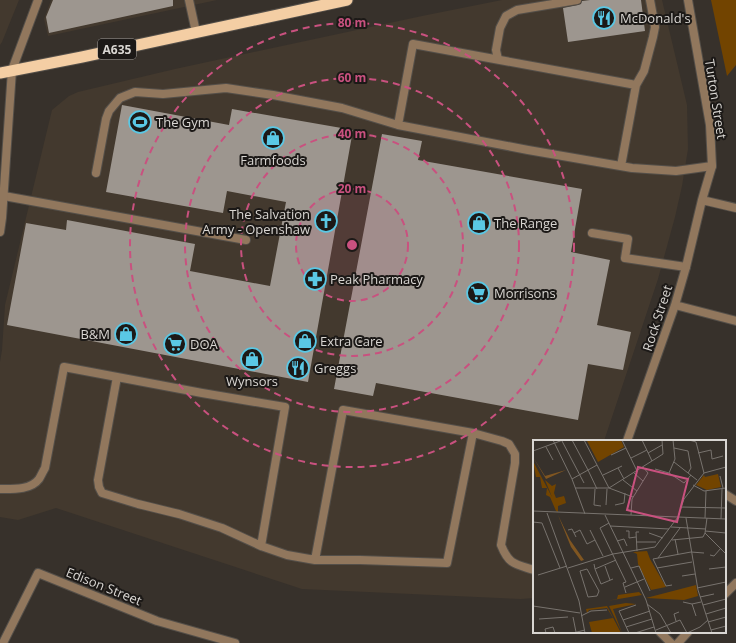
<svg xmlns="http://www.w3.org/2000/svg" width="736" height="643" viewBox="0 0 736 643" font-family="'Open Sans',sans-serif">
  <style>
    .built { fill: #43392e }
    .green { fill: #724400 }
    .building { fill: #9d968f }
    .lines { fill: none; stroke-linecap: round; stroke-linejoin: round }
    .service-casing { stroke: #544f49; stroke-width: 10 }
    .minor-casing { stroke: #544f49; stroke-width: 10 }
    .tertiary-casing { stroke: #544f49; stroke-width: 10 }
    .trunk-casing { stroke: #544f49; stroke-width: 13 }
    .service { stroke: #91775d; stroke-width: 8 }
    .minor { stroke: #91775d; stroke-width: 8 }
    .tertiary { stroke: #91775d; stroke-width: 8 }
    .trunk { stroke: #f4cea4; stroke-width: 11 }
    .ring { fill: none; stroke: #c9517f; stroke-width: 2; stroke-dasharray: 7 5 }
    .labels { text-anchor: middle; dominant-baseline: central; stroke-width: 4; stroke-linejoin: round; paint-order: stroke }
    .shield { fill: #1c1917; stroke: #a09d9a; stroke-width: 1 }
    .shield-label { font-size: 12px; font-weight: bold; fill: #d9d6d2 }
    .poi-label { font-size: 13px; fill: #d9d6d2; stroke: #1c1917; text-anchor: start }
    .street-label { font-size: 13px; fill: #d9d6d2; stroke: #1c1917 }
    .inset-road { fill: none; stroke: #78736e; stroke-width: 1 }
    .view { fill: #c9517f; fill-opacity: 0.15; stroke: #c9517f; stroke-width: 2 }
    .inset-edge { fill: none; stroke: #d9d6d2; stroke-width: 2 }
    .centre { fill: #c9517f; stroke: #1c1917; stroke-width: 2 }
    .ring-label { font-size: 12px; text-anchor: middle; font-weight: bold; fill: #c9517f; stroke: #1c1917; stroke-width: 4; stroke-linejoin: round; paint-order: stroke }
  </style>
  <rect width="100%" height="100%" fill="#37312b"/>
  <path class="built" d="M0 0H19L2 42 0 45Z
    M51 0H217L48 36 44 19Z
    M502 0H662L687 105 688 149 682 186 675 217 658 279 604 441H534V598L521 599 302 589 56 508 18 520 0 517V362L2 350 5 305 52 110 69 96 78 92 175 69 422 16Z"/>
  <path class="green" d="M711 0H736V65L727 76Z"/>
  <path class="building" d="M53 0H173V6L49 33 46 17Z
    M590 0H641L645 31 568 42 563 8 578 5 581 4 582 1Z
    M122 105 229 125 232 109 353 130 308 382 7 325 26 223 66 230 67 220 195 244 190 271 270 286 286 202 227 191 223 213 106 192Z
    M382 134 422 141 418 160 582 189 571 252 610 260 597 325 631 332 623 370 588 364 578 420 376 383 373 396 334 389Z"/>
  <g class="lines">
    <g class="service-casing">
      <path id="service" d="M498 59 496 50 500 28 506 16 517 10 577 0
        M636 85 644 71 653 37 655 27 650 0
        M398 125 413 44 636 85 621 166
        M96 173 106 119 109 111 120 98 135 92 163 94 226 88 273 95 342 108 398 125 528 150 632 168 676 171 712 166
        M4 196 246 240
        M592 233 628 239 625 258 686 267
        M117 377 98 480 99 487 102 493 138 504 179 514 222 528 261 546
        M0 489C13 489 31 490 39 479 41 476 43 471 45 468L64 367 202 393 285 407 261 546 287 555 315 560 343 410 473 433 502 441 509 444 515 454V463L501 545C509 565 515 564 534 570
        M315 560H360L447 563 473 433"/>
    </g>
    <g class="minor-casing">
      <path id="minor" d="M189 0 196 32
        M702 200 736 208
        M675 305 736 321
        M627 441 675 305 686 267 702 200 712 166 710 125 688 0
        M725 494 736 501
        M725 594 736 583
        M660 632 671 643
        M3 643 38 573 157 621 235 643
        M678 643 688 632"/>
    </g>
    <g class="tertiary-casing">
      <path id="tertiary" d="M0 232 2 218 12 70 38 0"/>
    </g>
    <g class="trunk-casing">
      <path id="trunk" d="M0 73 82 57 347 0"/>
    </g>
    <use href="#service" class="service"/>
    <use href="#minor" class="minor"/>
    <use href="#tertiary" class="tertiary"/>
    <use href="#trunk" class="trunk"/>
  </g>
  <circle cx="352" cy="245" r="56" fill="#c9517f" fill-opacity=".12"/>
  <g class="ring">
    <circle cx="352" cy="245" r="56"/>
    <circle cx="352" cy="245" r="111"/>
    <circle cx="352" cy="245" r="167"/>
    <circle cx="352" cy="245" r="222"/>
  </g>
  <defs>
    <g id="restaurant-ring" transform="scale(1.15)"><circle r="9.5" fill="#1c1917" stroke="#5ac8e5" stroke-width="1.5"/><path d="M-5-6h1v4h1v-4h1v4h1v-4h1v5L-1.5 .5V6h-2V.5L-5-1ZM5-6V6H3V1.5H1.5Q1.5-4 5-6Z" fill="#5ac8e5"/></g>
    <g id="stadium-ring" transform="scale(1.15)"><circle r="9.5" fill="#1c1917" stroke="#5ac8e5" stroke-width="1.5"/><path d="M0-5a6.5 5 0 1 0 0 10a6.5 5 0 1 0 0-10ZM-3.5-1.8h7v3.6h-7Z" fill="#5ac8e5"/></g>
    <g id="shop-ring" transform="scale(1.15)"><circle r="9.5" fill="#1c1917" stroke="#5ac8e5" stroke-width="1.5"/><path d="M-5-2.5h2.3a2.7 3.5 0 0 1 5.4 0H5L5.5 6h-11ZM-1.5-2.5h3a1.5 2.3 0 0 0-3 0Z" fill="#5ac8e5"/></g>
    <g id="church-ring" transform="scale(1.15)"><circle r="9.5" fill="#1c1917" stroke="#5ac8e5" stroke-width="1.5"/><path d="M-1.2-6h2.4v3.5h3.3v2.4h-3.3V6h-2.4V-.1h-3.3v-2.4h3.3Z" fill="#5ac8e5"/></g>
    <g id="pharmacy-ring" transform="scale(1.15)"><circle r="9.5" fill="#1c1917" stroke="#5ac8e5" stroke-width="1.5"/><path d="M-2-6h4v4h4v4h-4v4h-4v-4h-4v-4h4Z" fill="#5ac8e5"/></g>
    <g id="supermarket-ring" transform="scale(1.15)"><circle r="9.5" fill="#1c1917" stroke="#5ac8e5" stroke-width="1.5"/><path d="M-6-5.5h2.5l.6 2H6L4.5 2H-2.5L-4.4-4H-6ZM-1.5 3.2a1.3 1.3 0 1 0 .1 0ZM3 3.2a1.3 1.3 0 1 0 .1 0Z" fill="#5ac8e5"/></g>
  </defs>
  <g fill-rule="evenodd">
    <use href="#restaurant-ring" x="604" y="18"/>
    <use href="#stadium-ring" x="140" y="122"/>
    <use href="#shop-ring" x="273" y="138"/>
    <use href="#church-ring" x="326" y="221"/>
    <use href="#shop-ring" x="479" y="223"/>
    <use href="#pharmacy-ring" x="315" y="279"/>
    <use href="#supermarket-ring" x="478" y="293"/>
    <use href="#shop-ring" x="126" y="334"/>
    <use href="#shop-ring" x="305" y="341"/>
    <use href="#supermarket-ring" x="175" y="344"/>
    <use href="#shop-ring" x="252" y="359"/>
    <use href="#restaurant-ring" x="298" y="368"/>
  </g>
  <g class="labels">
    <rect class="shield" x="98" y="39" width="38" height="20" rx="3"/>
    <g class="shield-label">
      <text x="117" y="49">A635</text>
    </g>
    <g class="poi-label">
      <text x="620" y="18">McDonald's</text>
      <text x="156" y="122">The Gym</text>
      <text x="273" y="160" text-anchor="middle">Farmfoods</text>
      <text x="310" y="214" text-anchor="end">The Salvation<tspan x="310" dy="15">Army - Openshaw</tspan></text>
      <text x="494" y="223">The Range</text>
      <text x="330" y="279">Peak Pharmacy</text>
      <text x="494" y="293">Morrisons</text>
      <text x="110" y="334" text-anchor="end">B&amp;M</text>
      <text x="320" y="341">Extra Care</text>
      <text x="190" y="344">DOA</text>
      <text x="314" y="368">Greggs</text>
      <text x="252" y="381" text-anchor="middle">Wynsors</text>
    </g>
    <g class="street-label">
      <text transform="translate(716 99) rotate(81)">Turton Street</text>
      <text transform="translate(657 318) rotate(-72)">Rock Street</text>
      <text transform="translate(104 586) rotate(22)">Edison Street</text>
    </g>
  </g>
  <g transform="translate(533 440)">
    <rect width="193" height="193" fill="#37312b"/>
    <path d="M56 0H88L91 7 65 22 54 1ZM0 21 19 57 12 40 19 46 23 44 21 53 23 58 31 56 32 59 33 63 25 66V72L23 71 17 57 13 55 14 48H9L7 37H3ZM185 34 188 47 174 50 163 45 171 35 172 37ZM114 111 117 119 133 147 118 150 105 124 104 114 100 112ZM163 145 165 156 151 160 113 158ZM106 152 109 155 74 161 84 159 85 155ZM93 163 103 164 80 169 89 193 76 166ZM74 166 88 193H59L56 182 80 178 74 168 56 170 54 173 53 169Z" fill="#724400"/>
    <path d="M0 17 12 36 33 30 13 39ZM25 75 37 100 51 120 48 121 38 107Z" fill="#805621"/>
    <path class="inset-road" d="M20 0 39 39 52 74M39 0 55 30M51 0 76 48 100 57M89 0 104 31M109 0 119 21M156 0 163 2 171 33M29 1 51 43M13 7 20 20M141 8 155 11 158 28 155 33M0 11 30 0M115 13 129 5M165 13 178 10 179 19 190 16M78 15 93 8M98 18 114 10M141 22 164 40M85 28 91 39M122 29 136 33 151 43 158 35M55 30 64 49M101 33 110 41M136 33 142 19 140 0M70 35 89 26M187 36 190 48M39 39 64 25M90 40 104 51M160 45 171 51 193 48M42 48H76L130 14 129 0M62 49 61 65 68 66M73 65 74 49M82 65 91 63 92 53M148 67 193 68M0 71 193 79M14 73 46 161 52 193M72 75 113 160 123 193M98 75 99 59 115 33 110 27M153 78 165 150 179 193M172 78 173 51M174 78 172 93 193 114M188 79 189 49M0 82 9 83 27 128M76 83 67 88 93 142 90 143 93 153M77 86 136 89M138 87 173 89M35 90 39 89 43 97M57 90 70 116M93 91H96V98L103 97M172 91 193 93M41 93 47 90 54 104 62 100M116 93 130 98M142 99 145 114M139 100 170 97 172 93M84 101 91 99 94 106M103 102H123M104 111 103 92H106M177 115 181 116 188 108M125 118 147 88M61 124 62 129 83 120M72 126 77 140M35 128 80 114 122 107 145 77 151 59 171 33 193 27M98 128 106 126 117 151M124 128 159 122M54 129 66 151 64 156 55 157 47 131ZM62 129 68 144 80 139M176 129 193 127M5 135 34 126M149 136 162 134M139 145 133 146 120 119 158 112 171 113M92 147 111 139M164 148 193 142M167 157 181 154M150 162 159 164 168 162M114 164 127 174 138 193M159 164 163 176M170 165 193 159M0 166 47 173M173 174 193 168M48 176 58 171 74 170M40 177 43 192M6 179 35 177M90 180 117 171M143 181 141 174 146 172M175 182 193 177M93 187 119 179M123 190 147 180 154 193M178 190 193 186M13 193 12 189 20 187 22 193M40 193 52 190M96 193 86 171 103 165M102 193 121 187M154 193 167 187 175 180"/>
    <path class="view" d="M105 27 155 39 144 82 94 70Z"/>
    <rect width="193" height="193" class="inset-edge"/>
  </g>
  <circle cx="352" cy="245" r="6" class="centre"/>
  <g class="ring-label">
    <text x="352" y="27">80 m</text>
    <text x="352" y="82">60 m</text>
    <text x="352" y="138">40 m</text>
    <text x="352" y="193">20 m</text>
  </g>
</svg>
